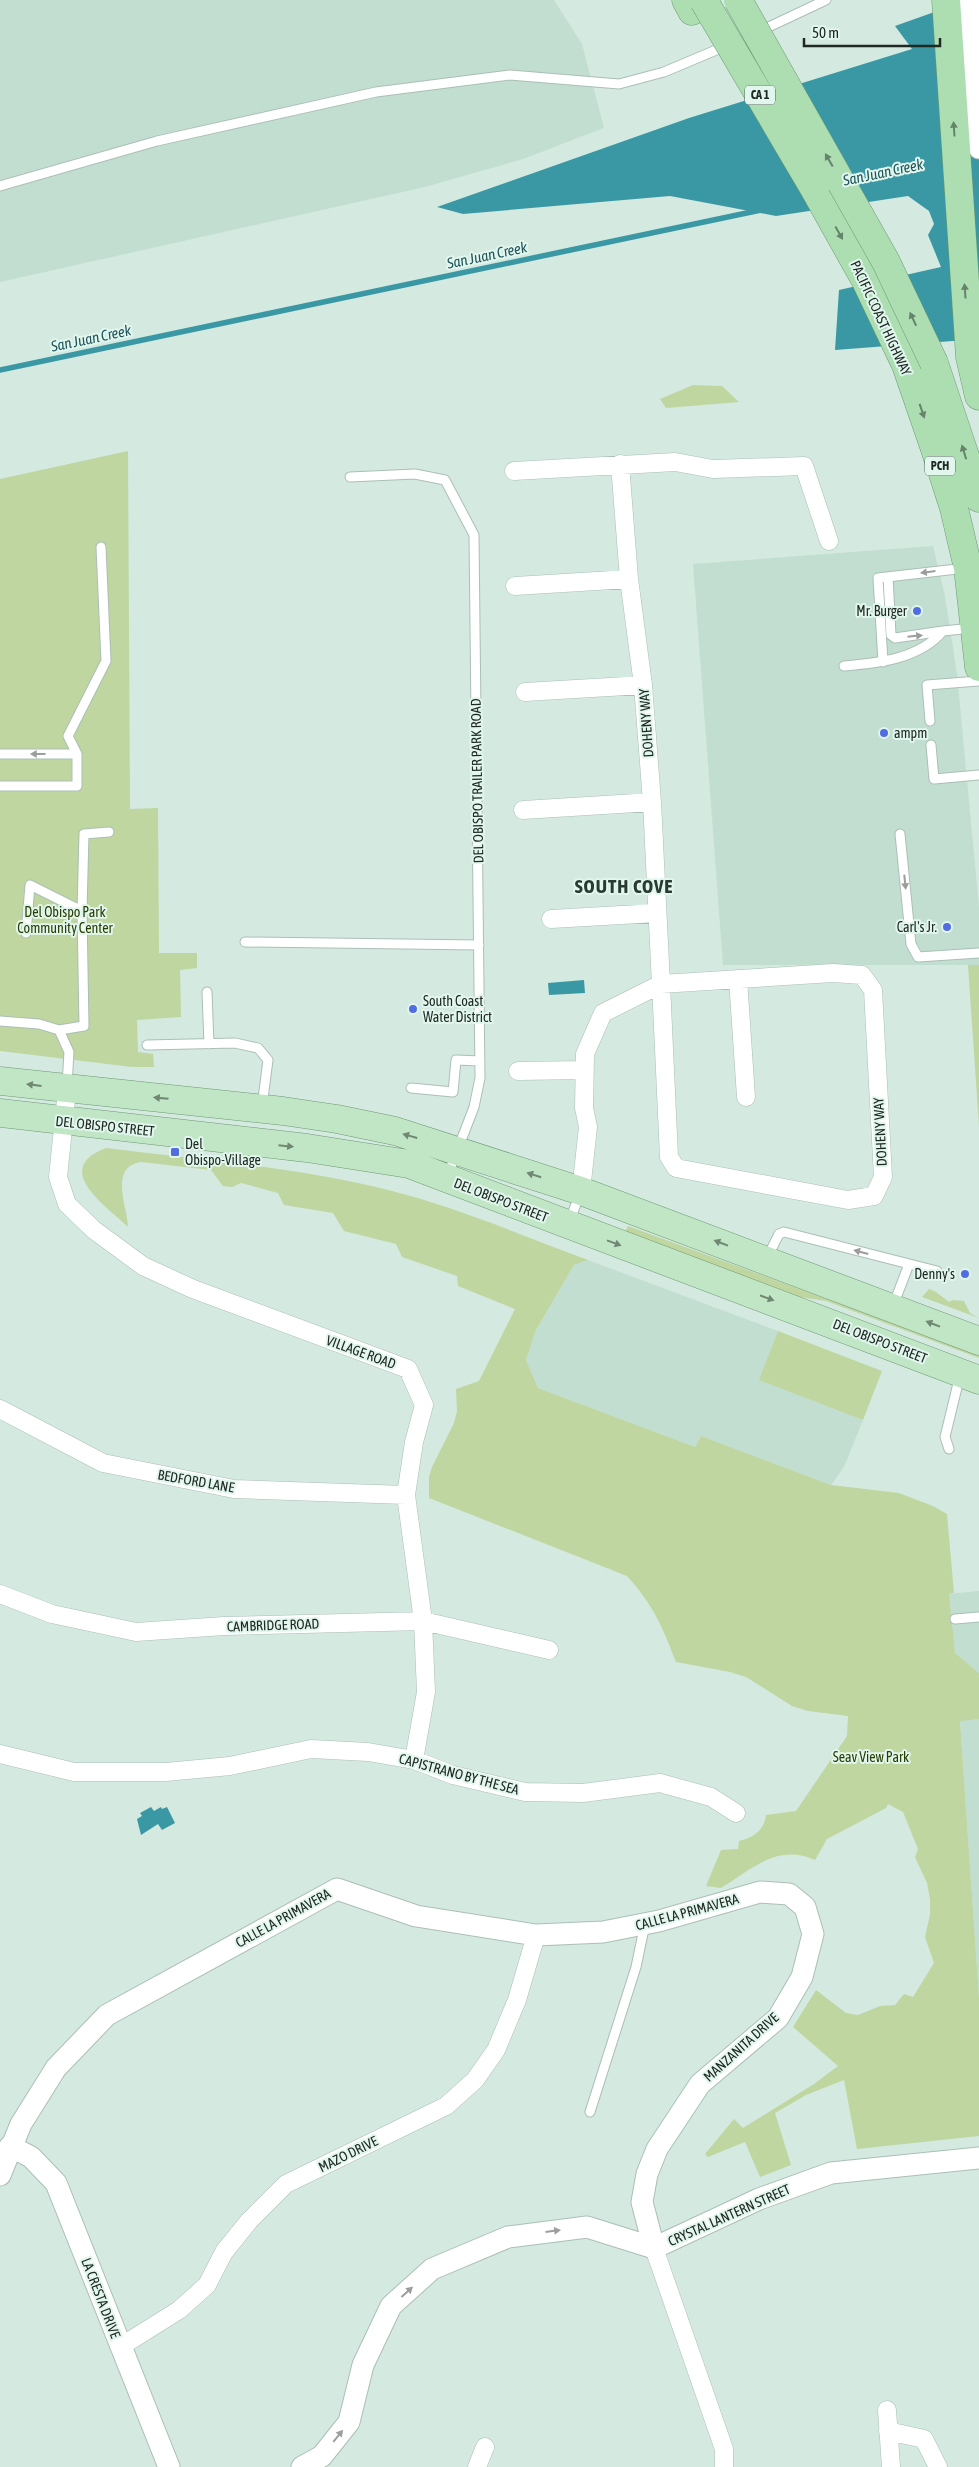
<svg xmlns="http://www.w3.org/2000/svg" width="979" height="2467" viewBox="0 0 979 2467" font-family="'Asap Condensed',sans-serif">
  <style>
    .built { fill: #c2ded1 }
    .green { fill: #bfd6a0 }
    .water { fill: #3a98a5 }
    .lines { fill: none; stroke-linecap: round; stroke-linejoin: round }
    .stream { stroke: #3a98a5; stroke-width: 5.5 }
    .service-casing { stroke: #abbfb6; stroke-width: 11 }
    .minor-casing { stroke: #abbfb6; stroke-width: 19 }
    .tertiary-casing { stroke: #abbfb6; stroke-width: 23 }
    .primary-casing { stroke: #6e9973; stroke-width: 29 }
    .trunk-casing { stroke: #6e9973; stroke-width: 29 }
    .service { stroke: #fff; stroke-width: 9 }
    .minor { stroke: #fff; stroke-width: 18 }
    .tertiary { stroke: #fff; stroke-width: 21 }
    .primary { stroke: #c1e6c5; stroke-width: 28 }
    .trunk { stroke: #acdeb2; stroke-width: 28 }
    .trunk-bridge-casing { stroke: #6e9973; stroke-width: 29; stroke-linecap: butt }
    .trunk-bridge { stroke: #acdeb2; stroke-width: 28 }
    .oneway { fill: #66836b }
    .oneway2 { fill: #9b9e9c }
    .oneway3 { fill: #708774 }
    .poi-dot { fill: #516de1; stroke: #e1f6ed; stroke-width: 2 }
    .labels { text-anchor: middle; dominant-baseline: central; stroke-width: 4; stroke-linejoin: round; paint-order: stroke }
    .shield { fill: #e1f6ed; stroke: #5a6660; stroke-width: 1 }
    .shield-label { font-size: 12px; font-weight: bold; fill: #202824 }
    .street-label { font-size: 14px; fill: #202824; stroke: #e1f6ed }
    .poi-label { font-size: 14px; fill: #202824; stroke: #e1f6ed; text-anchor: end }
    .park-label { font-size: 14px; fill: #2a3d00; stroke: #e1f6ed }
    .water-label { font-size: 15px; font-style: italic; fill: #20545c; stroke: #e1f6ed }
    .district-label { font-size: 19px; font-weight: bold; letter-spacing: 1px; fill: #293a33; stroke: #e1f6ed }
  </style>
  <rect width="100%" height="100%" fill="#d4e9e0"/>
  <path class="built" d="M0 0H554L582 44 604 128 523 159 425 187 0 282Z
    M933 546 945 596 957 674 979 907V965H723L693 564Z
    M588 1260 778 1331 760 1380 863 1420 844 1467 831 1485 701 1436 695 1447 538 1388 526 1360 536 1330 574 1265Z
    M979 1591V1673L955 1653 948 1594Z
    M979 1719V1998L960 1720Z"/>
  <path class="green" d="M693 385 722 386 739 402 666 408 660 399Z
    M128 451 130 809 158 808 159 953H197V968L180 970 181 1017 137 1020 138 1052 153 1054 154 1067H132L0 1051V479Z
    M968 965H979V1126Z
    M106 1148C201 1160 299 1167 392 1191 459 1208 523 1236 588 1260L574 1265 536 1330 526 1360 538 1388 695 1447 701 1436 831 1485 899 1493 933 1506 947 1514 954 1593 949 1594 955 1653 979 1673V1719L960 1721 979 1998V2136L857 2149 844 2080 806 2095 775 2113 791 2165 760 2177 745 2142 708 2157 705 2154 734 2119 743 2128 814 2084 838 2066 793 2027 816 1990 846 2013 858 2015 880 2006 895 2005 904 1994 913 1997 934 1963 925 1937 930 1915V1899L927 1883 915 1857 918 1849 903 1812 888 1804 886 1808 827 1839 815 1860C777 1843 752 1869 721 1888L706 1886 721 1850 738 1849 739 1841C754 1838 764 1830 766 1815L796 1811 847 1736 848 1716 808 1711 792 1706 746 1677 730 1672 676 1662C662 1626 654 1606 627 1576L429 1498V1477L432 1467 454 1423 457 1411 456 1389 479 1381 515 1309 458 1286 457 1276 402 1257 396 1244 344 1231 333 1213 284 1205 278 1193 241 1183 232 1187 223 1186 211 1170 141 1162C108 1167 128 1209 128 1227 105 1205 51 1169 106 1148Z
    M628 1226 979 1355V1358L826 1301 781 1294 624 1234Z
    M929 1289 936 1292 949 1302 953 1300 964 1301 970 1313 979 1318 922 1297Z
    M778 1331 882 1371 863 1420 759 1380Z"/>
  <path class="water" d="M968 0H979V339L835 350 839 290 941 267 928 235 934 224 929 211 908 196 776 216 670 196 463 214 437 207 689 118 912 49 895 26Z
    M584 980 585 993 549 995 548 983Z
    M151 1807 154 1811 161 1807 162 1809 167 1807 175 1823 162 1830 158 1824 141 1835 137 1819 142 1816 140 1813Z"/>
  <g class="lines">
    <path class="stream" d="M0 370 761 210"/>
    <g class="service-casing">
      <path id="service" d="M758 32 826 0
        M0 186 157 141 376 92 510 75 619 84 664 72 728 45
        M350 477 415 474 445 480 474 535 480 1078 474 1107 447 1177
        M888 577 891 635 895 638 943 631
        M883 662 878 578 966 568
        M844 666C879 663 919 659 943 631L972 628
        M930 721 927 685 979 681
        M931 745 934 779 979 775
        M0 754H77
        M0 786H77V754L68 736 106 661 101 547
        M900 834 911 944 918 957 979 953
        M82 911 84 834 109 832
        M26 933 30 885 82 911 84 1026 59 1030
        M245 942 479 945
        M207 992 209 1044
        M0 1021 39 1024 59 1030 69 1052 67 1085
        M147 1045 235 1043 258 1048 268 1060 262 1106
        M411 1088 453 1092 456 1060 480 1061
        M569 1223 580 1193
        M767 1258 779 1234 784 1232 937 1271
        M893 1306 909 1264
        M949 1449 945 1437 960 1375
        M955 1619 979 1617
        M590 2112 636 1967 645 1924"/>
    </g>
    <g class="minor-casing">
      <path id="minor" d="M514 471 675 462 713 469 804 466 829 541
        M515 586 629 579
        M525 692 643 685
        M523 810 652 802
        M551 919 657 913
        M833 973 862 975 873 990 883 1177 874 1196 848 1200 676 1168 669 1157 661 984Z
        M738 979 746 1097
        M518 1071 584 1070
        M67 1090 58 1177 67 1204 94 1230 143 1266 193 1289 408 1369 424 1405 414 1442 406 1495 423 1621 426 1692 414 1760
        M581 1191 588 1127 584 1108 585 1054 603 1013 661 984 652 802 643 685 629 579 620 464
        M0 1409 103 1463 234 1489 406 1495
        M0 1594 52 1614 136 1632 224 1626 423 1621 549 1650
        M0 1754 74 1772H166L230 1766 311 1749 368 1752 414 1760 453 1775 525 1792 583 1793 660 1783 711 1797 736 1813
        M654 2248 724 2449V2467
        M120 2347 179 2310 207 2285 224 2252 249 2221 286 2184 446 2106 475 2080 496 2050 517 2000 536 1935
        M887 2410 891 2467
        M888 2431 924 2439 938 2467
        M477 2467 485 2447"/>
    </g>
    <g class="tertiary-casing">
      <path id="tertiary" d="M969 0 979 148
        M10 2146 31 2157 56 2183 169 2467
        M0 2175 21 2124 56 2068 107 2015 337 1889 416 1916 536 1935 603 1932 659 1921 760 1892 789 1894 805 1907 813 1934 802 1977 778 2018 700 2084 657 2149 647 2174 642 2202 654 2248
        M302 2467 322 2456 349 2422 363 2365 391 2306 432 2269 508 2237 587 2227 654 2248 759 2199 831 2173 979 2158"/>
    </g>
    <g class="primary-casing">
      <path id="primary" d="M0 1081 283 1111 337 1119 395 1131 581 1191 979 1341
        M0 1113 307 1148 409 1164 979 1380"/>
    </g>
    <g class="trunk-casing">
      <path id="trunk" d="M686 0 692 11
        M946 0 970 357 979 396
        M815 190 866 281 906 365 935 449 954 508 968 568 979 667
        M934 363 979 498"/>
    </g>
    <use href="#service" class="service"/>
    <use href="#minor" class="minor"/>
    <use href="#tertiary" class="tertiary"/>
    <use href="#primary" class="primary"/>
    <use href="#trunk" class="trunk"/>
    <g class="trunk-bridge-casing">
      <path id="trunk-bridge" d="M738 0 886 262 934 363
        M704 1 815 190"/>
    </g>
    <use href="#trunk-bridge" class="trunk-bridge"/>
  </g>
  <defs><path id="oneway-solid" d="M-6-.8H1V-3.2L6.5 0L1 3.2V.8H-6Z" transform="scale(1.25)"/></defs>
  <g class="oneway">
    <use href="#oneway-solid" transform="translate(954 129) rotate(-94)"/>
    <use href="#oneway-solid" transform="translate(829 160) rotate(-120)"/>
    <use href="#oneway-solid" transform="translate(839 233) rotate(61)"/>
    <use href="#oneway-solid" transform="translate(965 291) rotate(-94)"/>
    <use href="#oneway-solid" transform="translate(913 319) rotate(-115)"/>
    <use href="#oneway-solid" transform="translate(922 411) rotate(71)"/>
    <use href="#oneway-solid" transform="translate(964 452) rotate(-107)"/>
  </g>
  <g class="oneway2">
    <use href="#oneway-solid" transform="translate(928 572) rotate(173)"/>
    <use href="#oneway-solid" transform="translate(915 636) rotate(-6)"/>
    <use href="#oneway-solid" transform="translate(38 754) rotate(180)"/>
    <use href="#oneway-solid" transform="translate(905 882) rotate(84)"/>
    <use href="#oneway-solid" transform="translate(861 1252) rotate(-165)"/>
    <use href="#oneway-solid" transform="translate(553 2231) rotate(-7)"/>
    <use href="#oneway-solid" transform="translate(407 2292) rotate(-42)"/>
    <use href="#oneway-solid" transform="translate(338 2436) rotate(-51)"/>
  </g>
  <g class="oneway3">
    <use href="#oneway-solid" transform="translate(34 1085) rotate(-173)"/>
    <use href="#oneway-solid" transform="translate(161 1098) rotate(-175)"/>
    <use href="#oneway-solid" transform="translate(410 1136) rotate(-164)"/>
    <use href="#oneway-solid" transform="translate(286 1146) rotate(6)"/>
    <use href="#oneway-solid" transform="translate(534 1175) rotate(-162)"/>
    <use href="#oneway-solid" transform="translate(614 1243) rotate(20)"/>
    <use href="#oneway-solid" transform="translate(721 1243) rotate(-159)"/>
    <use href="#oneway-solid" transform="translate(767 1298) rotate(20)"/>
    <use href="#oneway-solid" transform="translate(933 1324) rotate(-159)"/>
  </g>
  <g class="poi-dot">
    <circle cx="917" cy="611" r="5"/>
    <circle cx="884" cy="733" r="5"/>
    <circle cx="947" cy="927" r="5"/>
    <circle cx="413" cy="1009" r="5"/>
    <rect x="170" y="1147" width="10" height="10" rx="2.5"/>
    <circle cx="965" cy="1274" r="5"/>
  </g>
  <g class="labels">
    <g class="shield">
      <rect x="745" y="85.5" width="30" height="19" rx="4"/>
      <rect x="925" y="456.5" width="30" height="19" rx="4"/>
    </g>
    <g class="shield-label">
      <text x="760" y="95">CA 1</text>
      <text x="940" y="466">PCH</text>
    </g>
    <g class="street-label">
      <text transform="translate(881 318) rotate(65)">PACIFIC COAST HIGHWAY</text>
      <text transform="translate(646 723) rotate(-94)">DOHENY WAY</text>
      <text transform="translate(477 781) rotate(-91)">DEL OBISPO TRAILER PARK ROAD</text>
      <text transform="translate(105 1126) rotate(6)">DEL OBISPO STREET</text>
      <text transform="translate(880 1132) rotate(-93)">DOHENY WAY</text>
      <text transform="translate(501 1200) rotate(21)">DEL OBISPO STREET</text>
      <text transform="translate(880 1341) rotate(21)">DEL OBISPO STREET</text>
      <text transform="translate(361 1352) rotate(20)">VILLAGE ROAD</text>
      <text transform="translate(196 1481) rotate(10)">BEDFORD LANE</text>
      <text transform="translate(273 1625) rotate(-2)">CAMBRIDGE ROAD</text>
      <text transform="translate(459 1774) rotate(15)">CAPISTRANO BY THE SEA</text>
      <text transform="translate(687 1912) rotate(-15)">CALLE LA PRIMAVERA</text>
      <text transform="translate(283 1918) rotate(-29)">CALLE LA PRIMAVERA</text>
      <text transform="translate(741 2047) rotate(-42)">MANZANITA DRIVE</text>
      <text transform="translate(348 2154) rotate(-26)">MAZO DRIVE</text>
      <text transform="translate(729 2215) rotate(-24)">CRYSTAL LANTERN STREET</text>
      <text transform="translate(101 2298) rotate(69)">LA CRESTA DRIVE</text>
    </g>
    <g class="poi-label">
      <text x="907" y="611">Mr. Burger</text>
      <text x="894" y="733" text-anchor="start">ampm</text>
      <text x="937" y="927">Carl's Jr.</text>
      <text x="423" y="1001" text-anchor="start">South Coast<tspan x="423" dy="16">Water District</tspan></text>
      <text x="185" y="1144" text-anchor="start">Del<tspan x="185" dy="16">Obispo-Village</tspan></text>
      <text x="955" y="1274">Denny's</text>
    </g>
    <g class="park-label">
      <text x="65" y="912">Del Obispo Park<tspan x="65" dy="16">Community Center</tspan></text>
      <text x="871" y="1757">Seav View Park</text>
    </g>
    <g class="water-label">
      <text transform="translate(883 172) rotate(-12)">San Juan Creek</text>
      <text transform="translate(487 255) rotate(-12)">San Juan Creek</text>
      <text transform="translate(91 338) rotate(-12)">San Juan Creek</text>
    </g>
    <g class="district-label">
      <text x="624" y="886">SOUTH COVE</text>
    </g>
  </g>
  <path d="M804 38v8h136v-8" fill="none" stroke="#202824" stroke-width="2.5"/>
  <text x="812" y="38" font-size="15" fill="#202824" stroke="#e1f6ed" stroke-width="4" paint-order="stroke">50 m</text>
</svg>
